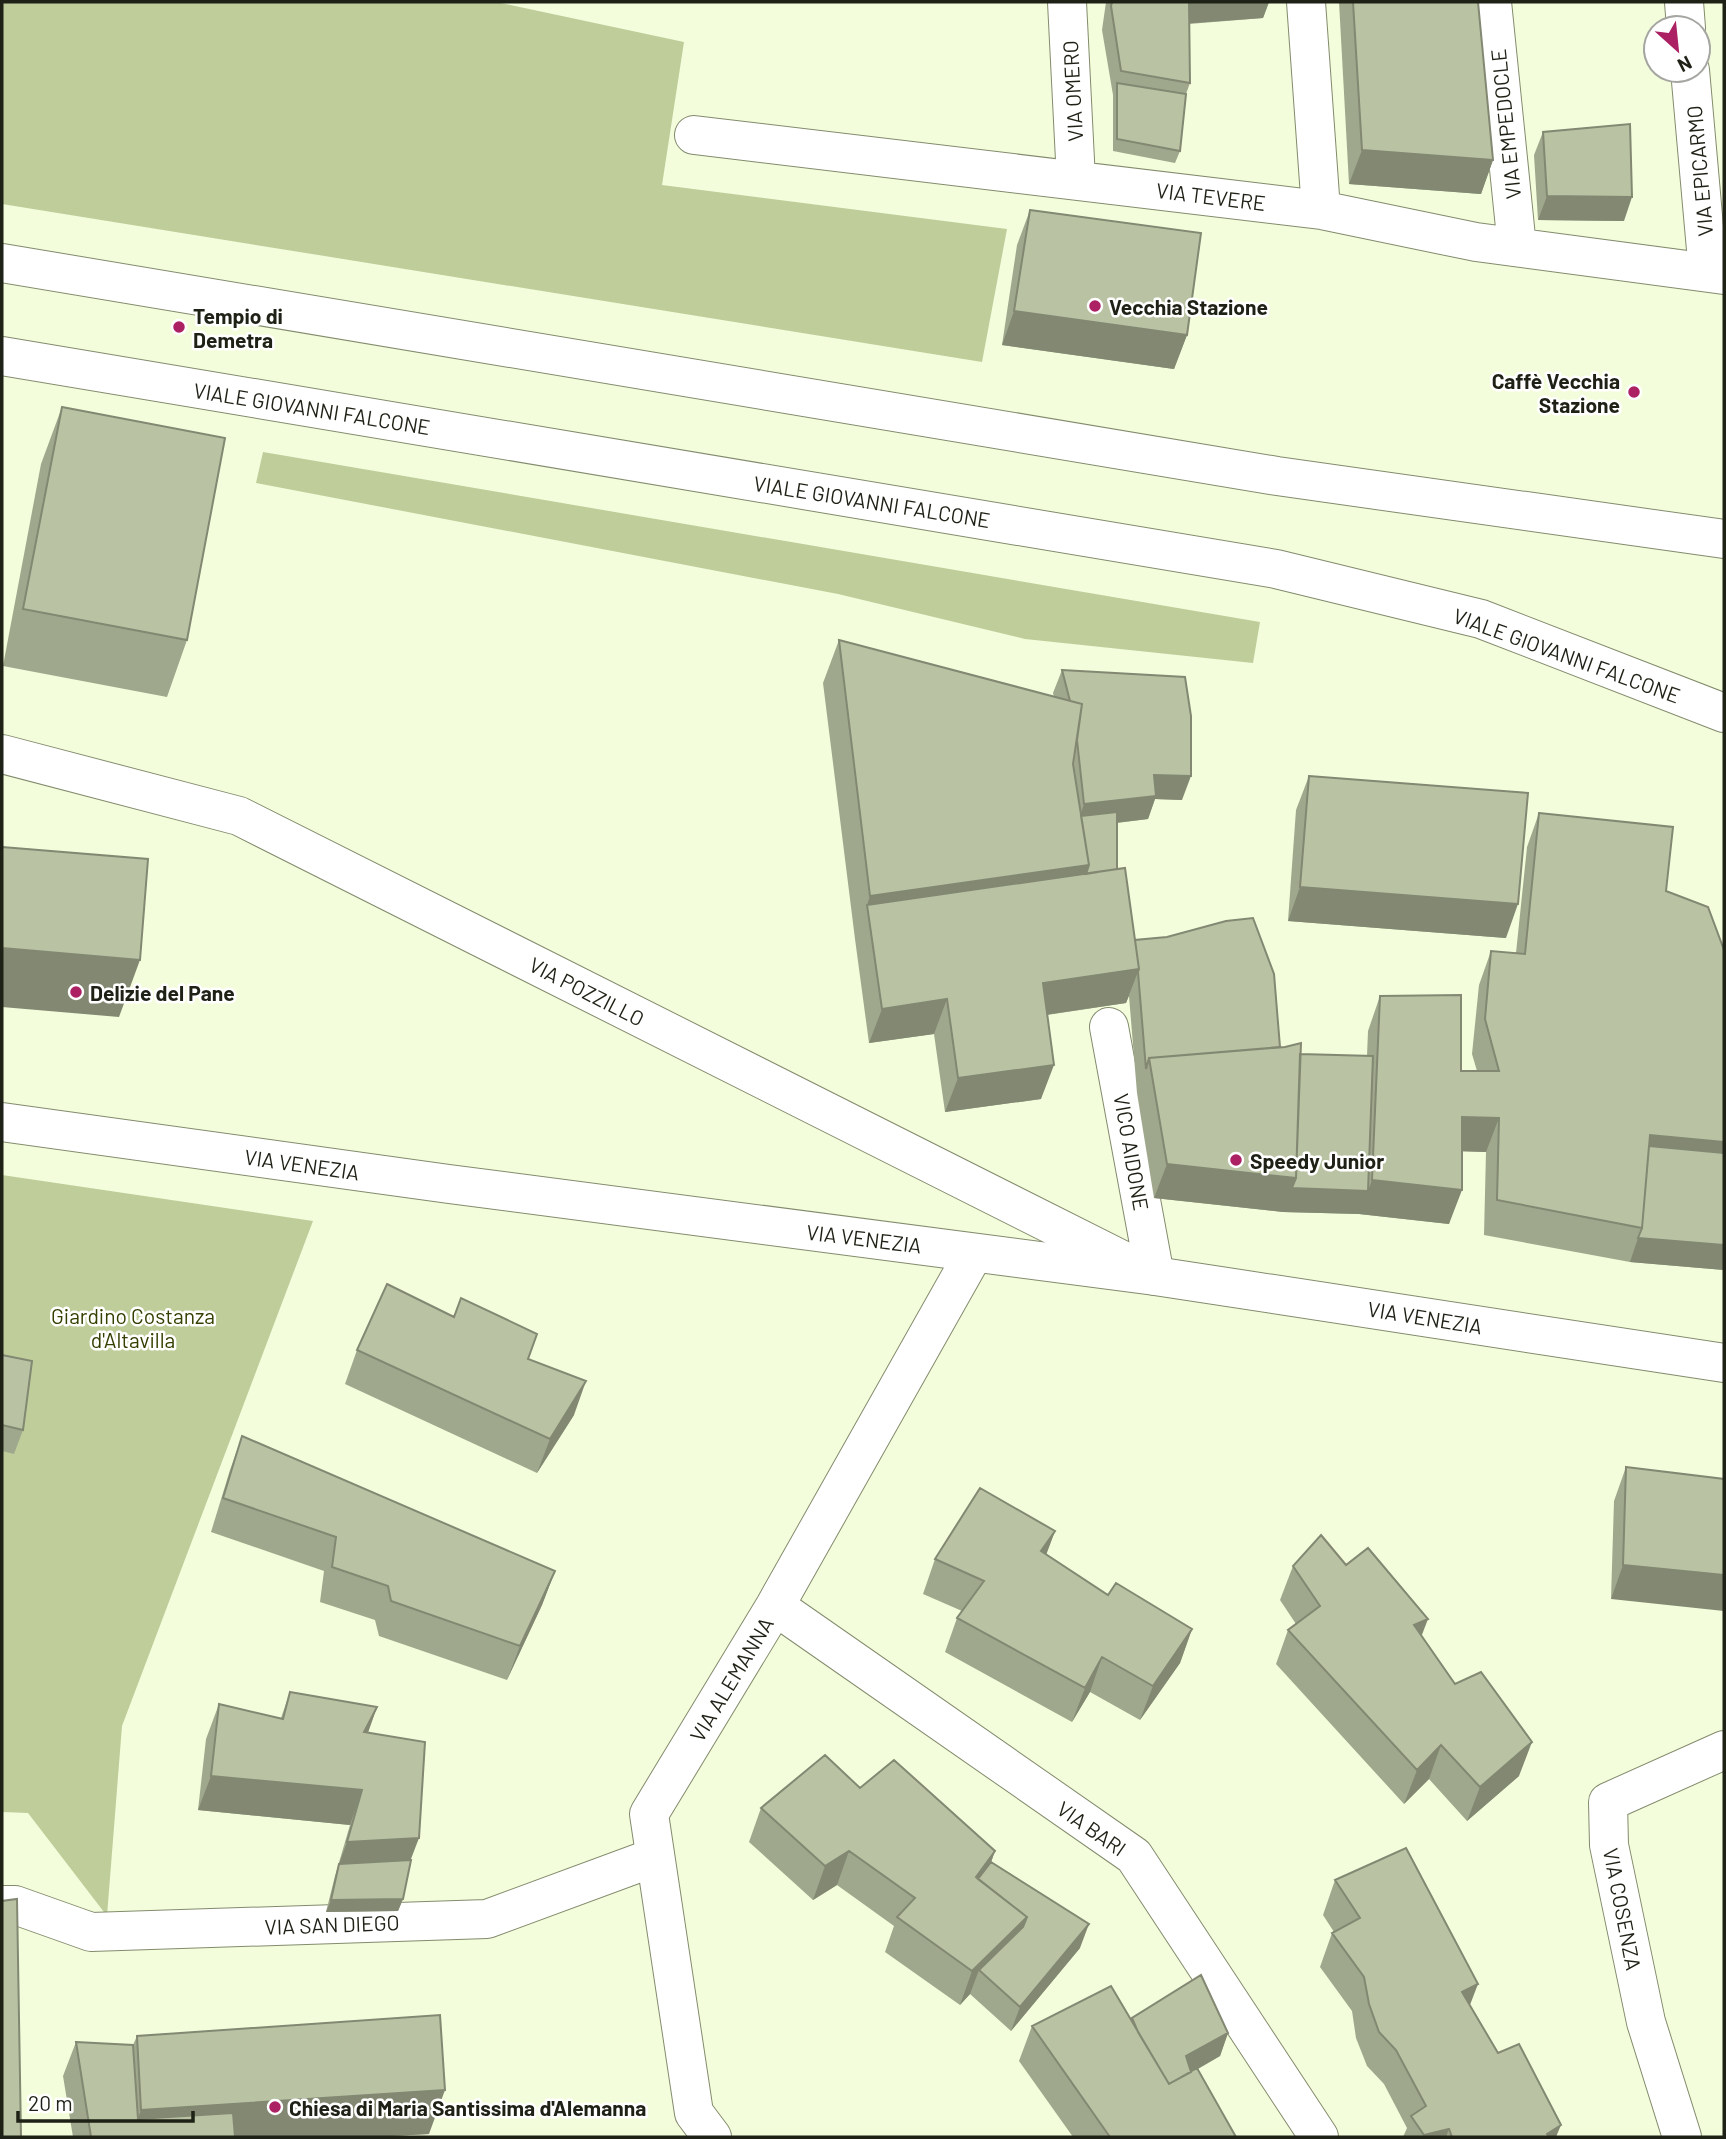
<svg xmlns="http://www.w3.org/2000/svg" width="1726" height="2139" viewBox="0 0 1726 2139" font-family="Barlow,sans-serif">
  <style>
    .green { fill: #bfcd9b }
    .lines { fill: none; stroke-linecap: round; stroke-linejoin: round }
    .street-casing { stroke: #838b6d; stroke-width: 40 }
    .secondary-casing { stroke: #838b6d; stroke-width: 40 }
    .primary-casing { stroke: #838b6d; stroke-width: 40 }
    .street { stroke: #fff; stroke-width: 38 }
    .secondary { stroke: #fff; stroke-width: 38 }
    .primary { stroke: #fff; stroke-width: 38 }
    .wall { fill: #9fa88c }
    .shaded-wall { fill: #828872 }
    .building { fill: #b9c3a3; stroke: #828872; stroke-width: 2 }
    .poi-dot { fill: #ab2163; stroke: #fff; stroke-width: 2.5 }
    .labels { text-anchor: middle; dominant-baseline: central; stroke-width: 5; stroke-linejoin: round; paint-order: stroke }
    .street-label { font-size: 21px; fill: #1e2115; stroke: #fff }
    .poi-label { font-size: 21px; font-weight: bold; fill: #1e2115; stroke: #fff; text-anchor: start }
    .park-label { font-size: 21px; fill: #344000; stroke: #fff }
  </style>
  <rect width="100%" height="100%" fill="#f3fddb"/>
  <path class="green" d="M2 2H496L684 42 662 185 1007 229 982 362 2 204Z
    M263 452 1260 622 1253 663 1025 639 838 594 256 483Z
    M2 1175 313 1221 122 1726 107 1916 28 1813 2 1812Z"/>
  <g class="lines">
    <g class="street-casing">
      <path id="street" d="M1067 2 1076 180
        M1306 2 1321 210
        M1492 2 1517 247
        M1684 2 1686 28
        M1690 70 1708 272
        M694 135 1321 210 1476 242 1724 275
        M2 754 239 816 1146 1272
        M1109 1027 1155 1276
        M775 1606 1134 1856 1319 2137
        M2 1905H15L91 1932 487 1919 655 1857
        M712 2137 694 2113 649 1814 775 1606 974 1253
        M1682 2137 1646 2022 1609 1845 1608 1802 1724 1750"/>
    </g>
    <g class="secondary-casing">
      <path id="secondary" d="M2 263 1277 476 1724 539
        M2 356 1276 569 1481 619 1724 713"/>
    </g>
    <g class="primary-casing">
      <path id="primary" d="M2 1122 449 1184 1155 1276 1724 1363"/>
    </g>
    <use href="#street" class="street"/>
    <use href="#secondary" class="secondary"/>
    <use href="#primary" class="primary"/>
  </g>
  <path class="wall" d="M1106 2H1269L1263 18 1189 24 1190 83 1186 94 1180 151 1175 163 1113 151V95L1102 30Z
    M1339 2H1478L1493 160 1481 194 1349 184Z
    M1543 132 1624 221 1538 220 1534 155Z
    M1030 210 1187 335 1174 369 1002 345 1017 245Z
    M62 407 187 640 167 697 3 666 41 464Z
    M839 640 1054 697 1053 693 1062 670 1182 800 1155 799 1148 819 1117 823V869L1135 941 1280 1047 1300 1054 1367 1056 1368 1031 1380 996 1461 1071H1477L1472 1054 1479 985 1491 951 1516 953 1527 847 1539 813 1666 891 1724 1270 1630 1262 1484 1235 1486 1152 1462 1151 1449 1224 1359 1214 1283 1212 1154 1198 1137 1093 1129 996 1126 1003 1047 1015 1041 1099 945 1112 934 1034 869 1043 855 939 823 683Z
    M1309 776 1506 938 1288 921 1296 810Z
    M357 1350 528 1359 574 1415 537 1473 345 1384Z
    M2 1355 23 1430 14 1454 2 1451Z
    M242 1436 555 1571 542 1605 507 1680 379 1636 375 1620 320 1602 324 1571 211 1532 230 1470Z
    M1626 1467 1724 1479 1611 1599 1614 1501Z
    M1055 1531 1046 1554 1108 1595 1192 1629 1180 1663 1140 1720 1090 1692 1072 1722 945 1652 957 1618 962 1611 923 1594 935 1559Z
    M1346 1565 1422 1636 1519 1776 1467 1821 1429 1779 1404 1804 1276 1664 1288 1630 1296 1624 1280 1600 1293 1566Z
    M290 1692 377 1707 368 1732 411 1860 403 1899 398 1911 326 1912 335 1876 350 1825 198 1810 206 1739 219 1704 281 1718Z
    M860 1788 995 1851 991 1862 1080 1948 1011 2031 970 1994 960 2005 885 1952 894 1926 837 1885 813 1900 749 1842 761 1808Z
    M1335 1880 1470 2006 1498 2053 1556 2137H1403L1407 2128 1384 2084 1367 2066 1356 2038 1352 2011 1320 1967 1332 1933 1334 1932 1323 1915Z
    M1132 2018 1228 2033 1220 2056 1198 2069 1236 2137H1073L1019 2061 1032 2026 1131 2020Z
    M137 2036 429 2134 373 2137H73L63 2076 76 2042 133 2045Z"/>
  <path class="shaded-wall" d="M1188 2H1269L1263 18 1180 24Z
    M1362 150 1493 160 1481 194 1349 184Z
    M1547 196 1632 197 1624 221 1538 220Z
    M1014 311 1187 335 1174 369 1002 345Z
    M1154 775 1191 776 1182 800 1155 799 1148 819 1080 827V816L1084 804Z
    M1089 865 1078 896 867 905 870 896Z
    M1300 887 1518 904 1506 938 1288 921Z
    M2 948 140 960 119 1017 2 1007Z
    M1139 969 1126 1003 1031 1017 1043 983Z
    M947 999 934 1034 869 1043 882 1009Z
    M1054 1065 1041 1099 945 1112 958 1078Z
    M1462 1117 1499 1118 1486 1152 1449 1151Z
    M1650 1135 1724 1142V1177L1644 1170Z
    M1167 1164 1296 1178 1368 1191 1372 1180 1462 1190 1449 1224 1359 1214 1283 1212 1154 1198Z
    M1638 1238 1724 1245V1270L1630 1262Z
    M586 1381 574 1415 537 1473 550 1439Z
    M1055 1531 1042 1566 1041 1551Z
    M1623 1565 1724 1575V1611L1611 1599Z
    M555 1571 542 1605 507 1680 520 1646Z
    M1428 1619 1415 1653 1414 1625Z
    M1192 1629 1180 1663 1140 1720 1153 1686Z
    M1102 1657 1090 1692 1072 1722 1085 1688Z
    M377 1707 365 1741 364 1732Z
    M1532 1742 1519 1776 1467 1821 1480 1787Z
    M1441 1745 1429 1779 1404 1804 1417 1770Z
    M211 1776 362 1790 350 1825 198 1810Z
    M419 1838 406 1872 339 1864 347 1842Z
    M849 1851 837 1885 813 1900 825 1866Z
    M995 1851 983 1885 976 1877Z
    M403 1899 398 1911 326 1912 331 1900Z
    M1027 1917 1014 1951 979 1970 970 1994 960 2005 972 1971Z
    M1089 1924 1080 1948 1011 2031 1020 2007Z
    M1478 1984 1465 2018 1462 1992Z
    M1228 2033 1220 2056 1178 2080 1186 2056Z
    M445 2090 429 2134 373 2137H131L141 2110Z
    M1561 2125 1556 2137H1546L1547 2134Z
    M1449 2129 1446 2137H1424V2135Z"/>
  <path class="building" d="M1112 2H1189L1190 83 1121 71 1111 6Z
    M1353 2H1478L1493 160 1362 150Z
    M1117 83 1186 94 1180 151 1117 139Z
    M1630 124 1632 197 1547 196 1543 132Z
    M1030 210 1201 233 1187 335 1014 311Z
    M62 407 225 438 187 640 23 609Z
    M839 640 1082 704 1073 764 1089 865 870 896Z
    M1062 670 1185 677 1191 716V776L1154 775 1156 796 1084 804 1077 740 1082 704 1070 701Z
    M1309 776 1528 793 1518 904 1300 887Z
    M1117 812V869L1086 874 1089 865 1081 816Z
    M1539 813 1673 827 1666 891 1708 907 1724 950V1142L1650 1135 1642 1228 1497 1200 1499 1118 1462 1117V1190L1372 1180 1380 996 1461 995V1071H1499L1485 1019 1491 951 1525 954Z
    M2 847 148 859 140 960 2 948Z
    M1125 868 1139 969 1043 983 1054 1065 958 1078 947 999 882 1009 867 905Z
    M1253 918 1274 974 1280 1047 1149 1058 1146 1069 1138 972 1139 969 1135 940 1167 937 1226 921Z
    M1301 1043 1296 1178 1167 1164 1149 1058 1285 1047Z
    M1300 1054 1373 1056 1368 1191 1292 1188 1296 1178Z
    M1649 1146 1724 1153V1245L1638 1238 1642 1228Z
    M387 1284 454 1317 461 1298 537 1334 528 1359 586 1381 550 1439 357 1350Z
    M2 1355 32 1361 23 1430 2 1425Z
    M242 1436 555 1571 520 1646 391 1601 388 1586 332 1567 336 1537 223 1498Z
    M1626 1467 1724 1479V1575L1623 1565Z
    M980 1488 1055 1531 1041 1551 1108 1595 1116 1583 1192 1629 1153 1686 1102 1657 1085 1688 957 1618 984 1581 935 1559Z
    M1321 1535 1346 1565 1368 1548 1428 1619 1414 1625 1455 1684 1481 1672 1532 1742 1480 1787 1441 1745 1417 1770 1288 1630 1320 1606 1293 1566Z
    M290 1692 377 1707 364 1732 425 1742 419 1838 347 1842 362 1790 211 1776 219 1704 283 1719Z
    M825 1755 860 1788 894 1760 995 1851 976 1877 1027 1917 972 1971 897 1917 915 1898 849 1851 825 1866 761 1808Z
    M1406 1848 1478 1984 1462 1992 1498 2053 1519 2044 1561 2125 1547 2134 1549 2137H1452L1449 2129 1424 2135 1411 2116 1426 2106 1396 2050 1379 2032 1369 2004 1364 1977 1332 1933 1360 1918 1335 1880Z
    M411 1860 403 1899 331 1900 339 1864Z
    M991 1862 1089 1924 1020 2007 979 1970 1023 1927 1027 1917 978 1879Z
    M17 1899 21 2137H2V1901Z
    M1201 1975 1228 2033 1186 2056 1191 2072 1169 2084 1138 2032 1132 2018Z
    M1111 1986 1169 2084 1197 2068 1236 2137H1110L1032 2026Z
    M440 2015 445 2090 141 2110 137 2036Z
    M76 2042 133 2045 138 2119 233 2113 235 2137H91Z"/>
  <g class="poi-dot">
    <circle cx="1095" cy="306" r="7"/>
    <circle cx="179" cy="327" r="7"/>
    <circle cx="1634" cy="392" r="7"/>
    <circle cx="76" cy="992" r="7"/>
    <circle cx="1236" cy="1160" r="7"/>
    <circle cx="275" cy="2107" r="7"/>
  </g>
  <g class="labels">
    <g class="street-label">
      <text transform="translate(1072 91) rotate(-93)">VIA OMERO</text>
      <text transform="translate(1505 124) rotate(-96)">VIA EMPEDOCLE</text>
      <text transform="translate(1699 171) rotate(-95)">VIA EPICARMO</text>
      <text transform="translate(1211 196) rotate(7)">VIA TEVERE</text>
      <text transform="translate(312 408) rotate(9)">VIALE GIOVANNI FALCONE</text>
      <text transform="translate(872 501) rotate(9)">VIALE GIOVANNI FALCONE</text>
      <text transform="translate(1567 655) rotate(20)">VIALE GIOVANNI FALCONE</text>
      <text transform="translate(587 991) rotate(27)">VIA POZZILLO</text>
      <text transform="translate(1132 1152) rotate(80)">VICO AIDONE</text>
      <text transform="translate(302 1164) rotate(8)">VIA VENEZIA</text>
      <text transform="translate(864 1238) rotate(7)">VIA VENEZIA</text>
      <text transform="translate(1425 1317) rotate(9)">VIA VENEZIA</text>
      <text transform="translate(731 1679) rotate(-59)">VIA ALEMANNA</text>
      <text transform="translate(1092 1828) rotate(35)">VIA BARI</text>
      <text transform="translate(1623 1909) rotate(79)">VIA COSENZA</text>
      <text transform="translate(332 1924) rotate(-2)">VIA SAN DIEGO</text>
    </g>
    <g class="poi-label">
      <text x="1109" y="306">Vecchia Stazione</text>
      <text x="193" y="315">Tempio di<tspan x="193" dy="24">Demetra</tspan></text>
      <text x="1620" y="380" text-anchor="end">Caffè Vecchia<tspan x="1620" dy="24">Stazione</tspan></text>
      <text x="90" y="992">Delizie del Pane</text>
      <text x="1250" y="1160">Speedy Junior</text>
      <text x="289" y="2107">Chiesa di Maria Santissima d'Alemanna</text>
    </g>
    <g class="park-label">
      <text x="133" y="1315">Giardino Costanza<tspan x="133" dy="24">d'Altavilla</tspan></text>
    </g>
  </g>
  <rect width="1726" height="2139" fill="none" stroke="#1e2115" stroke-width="7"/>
  <g transform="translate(1677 49) rotate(153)"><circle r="33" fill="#ffffff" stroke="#a5a6a1" stroke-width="2"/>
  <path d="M0-5L12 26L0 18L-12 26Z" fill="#ab2163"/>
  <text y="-10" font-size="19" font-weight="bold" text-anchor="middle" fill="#1e2115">N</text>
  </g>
  <path d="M18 2111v10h175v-10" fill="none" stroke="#1e2115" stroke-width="3.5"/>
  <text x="28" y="2111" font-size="21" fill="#1e2115" stroke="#ffffff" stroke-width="5" paint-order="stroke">20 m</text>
</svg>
